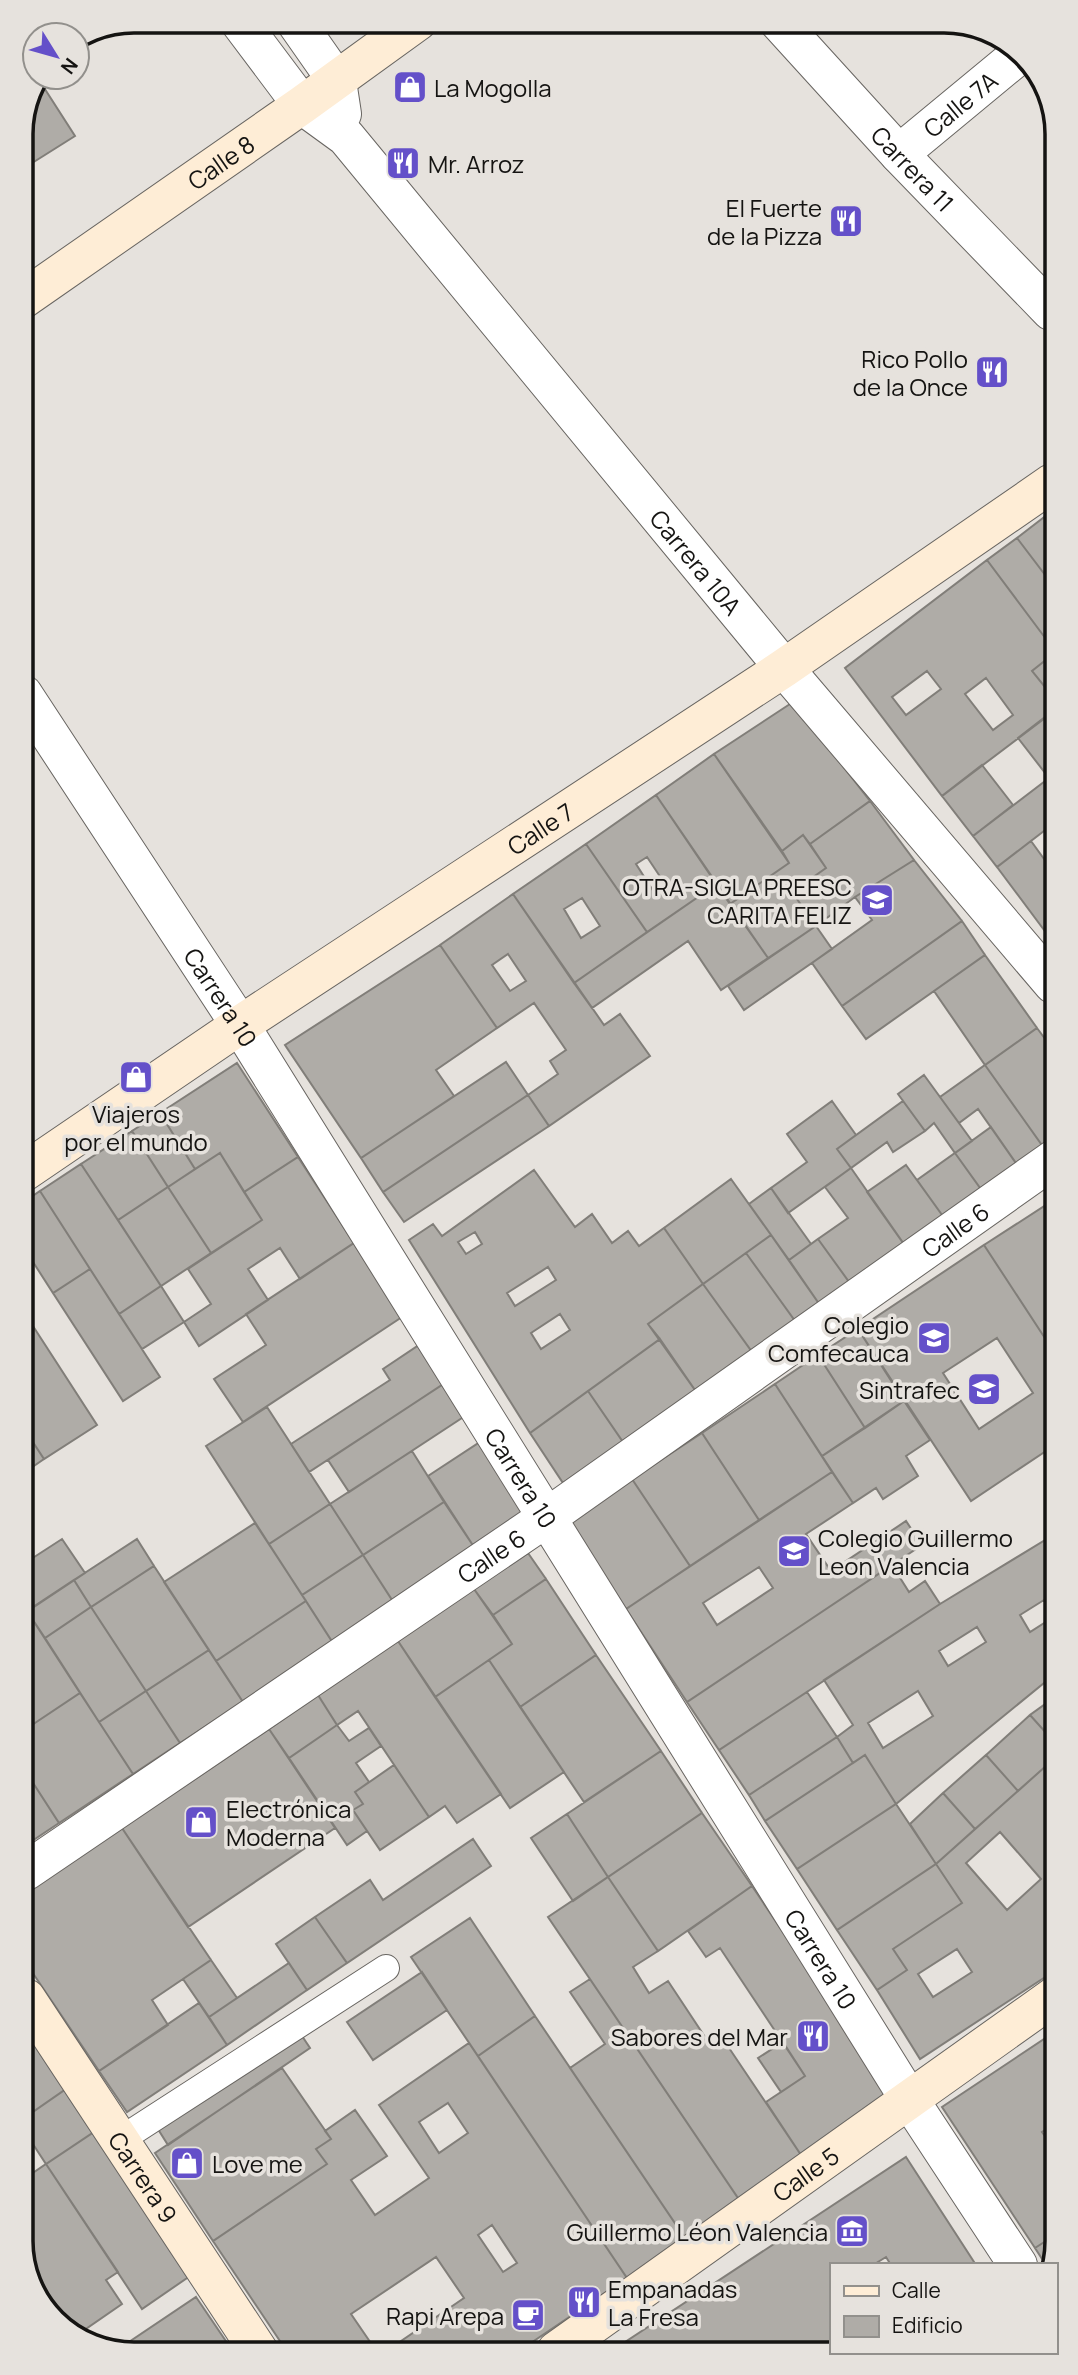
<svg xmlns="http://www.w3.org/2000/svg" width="1078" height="2375" viewBox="0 0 1078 2375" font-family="Manrope,sans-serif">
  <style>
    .building { fill: #afaca7; stroke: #817e79; stroke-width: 2; fill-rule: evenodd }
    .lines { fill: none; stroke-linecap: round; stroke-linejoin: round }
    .lane-casing { stroke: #686561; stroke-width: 28 }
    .street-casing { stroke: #686561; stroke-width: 40 }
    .secondary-casing { stroke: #686561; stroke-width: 40 }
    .lane { stroke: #fff; stroke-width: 26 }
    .street { stroke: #fff; stroke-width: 38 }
    .secondary { stroke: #feedd6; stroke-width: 38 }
    .labels { text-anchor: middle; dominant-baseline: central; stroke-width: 7; stroke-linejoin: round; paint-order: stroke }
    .poi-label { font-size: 24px; fill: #151412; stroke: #e6e2dd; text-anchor: end }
    .street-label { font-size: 24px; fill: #151412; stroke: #e6e2dd }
    .rim { fill: none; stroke: #151412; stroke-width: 3.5 }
  </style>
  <rect width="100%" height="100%" fill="#e6e2dd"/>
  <path class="building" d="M41 83 75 136 21 170V127Z
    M1052 511V584L1017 538Z
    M1017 538 1052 584V647L987 560Z
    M987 560 1052 647V655L1032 671 1053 697V712L942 796 845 668ZM927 671 941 689 906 715 892 697ZM986 678 1013 715 993 730 965 694Z
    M1052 655 1053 697 1032 671Z
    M793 702 870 801 810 844 803 835 782 851 714 754Z
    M1049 714 1053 719V775L1049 778 1018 738Z
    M714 754 789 863 730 904 656 795Z
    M982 765 1013 805 973 836 942 796Z
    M1053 775V824L997 867 973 836Z
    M656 795 717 884 647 932 586 844ZM647 857 665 884 654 892 636 864Z
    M870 801 914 860 855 897 816 926 792 892 826 868 810 844Z
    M803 835 826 868 792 892 816 926 768 958 730 904 789 863 782 851Z
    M1031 841 1047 863 1053 858V942L997 867Z
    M586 844 647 932 574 983 513 894ZM582 898 600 926 581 938 564 909Z
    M914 860 962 921 842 1006 812 963 872 920 855 897Z
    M717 884 768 958 721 990 688 941 592 1008 574 983Z
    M513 894 604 1025 620 1014 650 1056 549 1126 528 1095 558 1074 550 1061 566 1050 534 1003 497 1028 440 945ZM508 954 526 981 510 991 492 965Z
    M962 921 985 955 866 1039 842 1006Z
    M816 926 832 949 744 1010 728 986Z
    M440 945 497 1028 436 1070 454 1096 361 1158 285 1045Z
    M985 955 1037 1028 985 1065 934 991Z
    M1037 1028 1054 1051V1141L1044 1148 985 1065Z
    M506 1062 528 1095 383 1192 361 1158Z
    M237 1063 298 1157 244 1192 220 1153 195 1169 160 1113Z
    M985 1065 1044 1148 1018 1166 978 1109 959 1123 940 1097Z
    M924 1075 972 1141 955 1153 934 1123 925 1131 898 1094Z
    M528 1095 549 1126 404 1222 383 1192Z
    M832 1101 856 1135 837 1149 851 1168 788 1213 771 1188 807 1162 787 1134Z
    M903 1101 925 1131 893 1152 887 1142 851 1168 837 1149Z
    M160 1113 195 1169 168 1187 132 1131Z
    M991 1127 1018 1166 983 1192 955 1153Z
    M132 1131 168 1187 118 1220 81 1164Z
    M220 1153 262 1220 211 1253 168 1187Z
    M955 1153 983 1192 945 1219 917 1180Z
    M298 1157 354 1243 300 1279 280 1248 248 1269 268 1300 199 1346 184 1322 211 1304 188 1269 262 1220 244 1192Z
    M81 1164 161 1286 119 1314 40 1191Z
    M906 1165 945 1219 906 1247 867 1192Z
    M851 1168 906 1247 852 1286 818 1239 848 1218 825 1187Z
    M534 1170 575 1227 592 1214 612 1243 628 1231 639 1246 664 1228 703 1284 648 1324 660 1339 530 1433 409 1240 433 1224 442 1236ZM475 1232 482 1244 466 1254 458 1242ZM548 1267 556 1280 515 1306 507 1293ZM560 1314 570 1330 541 1349 531 1333Z
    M731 1179 771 1235 703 1284 664 1228Z
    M168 1187 211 1253 161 1286 118 1220Z
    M771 1188 811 1244 789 1260 749 1204Z
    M40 1191 90 1269 53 1293 24 1248V1202Z
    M1046 1205 1054 1218V1352L984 1245Z
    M771 1235 822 1308 798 1325 746 1253Z
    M818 1239 852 1286 822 1308 789 1260Z
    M354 1243 402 1317 243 1422 214 1379 266 1345 246 1314Z
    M984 1245 1054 1352 1055 1445 971 1501 858 1329ZM997 1338 1033 1393 979 1429 943 1373Z
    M746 1253 798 1325 755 1356 703 1284Z
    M90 1269 160 1377 123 1401 53 1293Z
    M703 1284 755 1356 697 1393 648 1324Z
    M161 1286 184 1322 142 1349 119 1314Z
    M31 1323 97 1425 44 1459 25 1430V1393L30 1390 25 1381V1327Z
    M858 1329 904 1401 865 1428 818 1355Z
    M660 1339 697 1393 623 1442 588 1391Z
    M419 1345 445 1383 309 1472 291 1444 390 1380 383 1369Z
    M818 1355 865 1428 822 1456 775 1384Z
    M445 1383 465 1416 349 1492 328 1460Z
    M775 1384 832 1472 759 1520 702 1433Z
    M588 1391 623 1442 563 1483 530 1433Z
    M904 1401 930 1440 906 1456 918 1476 883 1499 876 1488 853 1503 822 1456Z
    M267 1407 330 1504 269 1544 206 1446Z
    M25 1430 44 1459 25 1472Z
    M702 1433 759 1520 690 1566 632 1479Z
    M480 1442 528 1516 476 1550 428 1476Z
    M412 1451 444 1502 363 1555 330 1504Z
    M832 1472 853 1503 806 1534 831 1571 906 1521 922 1545 687 1702 626 1609ZM759 1567 773 1588 717 1625 703 1603Z
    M632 1479 690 1566 626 1609 568 1521Z
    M444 1502 476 1550 394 1603 363 1555Z
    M330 1504 363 1555 302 1595 269 1544Z
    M255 1523 306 1601 216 1661 164 1582Z
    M1055 1534V1674L896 1804 865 1755 853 1763 837 1737 853 1725 824 1680 940 1604ZM1044 1600 1055 1616 1030 1632 1020 1615ZM977 1627 986 1642 948 1666 939 1651ZM918 1691 933 1716 883 1748 868 1723Z
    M62 1539 85 1573 25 1613V1563Z
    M137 1539 154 1566 91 1607 74 1580Z
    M528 1553 546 1579 493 1615 474 1589Z
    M363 1555 394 1603 333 1643 302 1595Z
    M892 1565 909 1592 925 1581 940 1604 719 1750 687 1702Z
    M154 1566 209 1650 146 1691 91 1607Z
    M546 1579 596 1655 520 1707 489 1660 512 1644 493 1615Z
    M74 1580 91 1607 45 1638 27 1611Z
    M474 1589 512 1644 435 1697 398 1641Z
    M306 1601 333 1643 243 1702 216 1661Z
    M91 1607 146 1691 99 1722 45 1638Z
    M27 1611 80 1693 26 1729 25 1613Z
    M398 1641 501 1794 457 1823 445 1806 429 1817 358 1711 337 1725 318 1695Z
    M209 1650 243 1702 180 1743 146 1691Z
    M596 1655 661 1751 584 1802 520 1707Z
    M489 1660 564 1772 510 1808 435 1697Z
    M146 1691 180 1743 133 1774 99 1722Z
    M807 1692 837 1737 749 1795 719 1750Z
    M80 1693 133 1774 59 1823 26 1772V1729Z
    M318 1695 337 1725 289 1758 269 1729Z
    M1055 1697 1056 1744 1030 1715Z
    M1030 1715 1056 1744V1757L1018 1791 986 1755Z
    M337 1725 349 1741 369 1728 381 1746 356 1763 369 1782 355 1792 363 1804 353 1810 367 1831 347 1845 289 1758Z
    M269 1729 335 1828 188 1927 122 1828Z
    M837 1737 853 1763 765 1821 749 1795Z
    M661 1751 702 1813 608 1877 567 1814Z
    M865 1755 896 1804 797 1869 765 1821Z
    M986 1755 1018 1791 975 1829 943 1793Z
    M1056 1757V1970L920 2059 877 1990 907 1970 893 1949 962 1903 936 1864ZM1000 1832 1041 1879 1007 1910 966 1863ZM957 1949 972 1972 933 1997 918 1974Z
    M394 1765 429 1817 380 1850 353 1810 363 1804 355 1792Z
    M26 1772 59 1823 26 1845Z
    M943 1793 975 1829 936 1864 910 1824Z
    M896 1804 936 1864 837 1930 797 1869Z
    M702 1813 752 1886 658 1951 608 1877Z
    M567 1814 608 1877 573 1901 531 1838Z
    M122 1828 211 1960 152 2000 168 2025 99 2071 26 1963V1892Z
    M473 1839 491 1866 347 1963 315 1917 370 1880 383 1900Z
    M936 1864 962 1903 893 1949 907 1970 877 1990 837 1930Z
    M608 1877 658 1951 633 1967 649 1993 668 1981 711 2046 723 2039 803 2158 740 2201 548 1917Z
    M752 1886 894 2097 803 2158 766 2102 805 2076 720 1948 706 1957 688 1931Z
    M315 1917 347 1963 307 1990 276 1944Z
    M470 1918 535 2016 478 2056 411 1957Z
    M211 1960 237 1998 209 2017 183 1979Z
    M289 1963 307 1990 227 2045 209 2017Z
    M422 1972 447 2010 373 2060 347 2022Z
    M590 1979 740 2201 685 2238 570 2068 605 2044 570 1992Z
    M199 2003 227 2045 127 2112 99 2071Z
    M535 2016 685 2238 627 2278 478 2056Z
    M26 2030 66 2089 27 2116Z
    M298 2030 310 2048 168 2145 156 2126Z
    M1056 2031 1057 2122 1042 2132 1057 2153V2234L1035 2248 942 2107Z
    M783 2042 805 2076 781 2092 758 2058Z
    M469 2043 627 2278 519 2351 385 2352 464 2298 436 2257 351 2314 377 2352 288 2353 213 2241 327 2164 316 2149 331 2139 325 2131 355 2110 387 2156 351 2180 375 2215 429 2178 379 2105ZM448 2103 468 2133 439 2153 419 2122ZM492 2225 517 2263 503 2272 478 2235Z
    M282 2068 331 2139 316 2149 327 2164 213 2241 155 2153Z
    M66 2089 94 2132 46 2164 27 2135V2116Z
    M94 2132 190 2276 142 2309 46 2164Z
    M906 2157 976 2265H891L886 2257 873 2265H831V2349H771L769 2346 763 2349 613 2350Z
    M46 2164 118 2272 106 2280 122 2304 77 2335 65 2330 27 2277V2177Z
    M1057 2234 1050 2265H1046L1035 2248Z
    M196 2297 234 2353 127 2354 117 2350Z"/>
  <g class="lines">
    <g class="lane-casing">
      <path id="lane" d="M120 2140 386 1968"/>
    </g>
    <g class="street-casing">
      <g id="street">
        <path id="s1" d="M239 21 302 105 346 137 784 668 1053 984"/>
        <path d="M295 21 337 81 342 114"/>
        <path id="s2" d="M778 21 899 154 1051 311"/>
        <path id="s3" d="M899 154 1020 54"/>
        <path id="s4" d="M23 694 240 1025 909 2099 1018 2265"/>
        <path id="s5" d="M26 1871 546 1518 1054 1159"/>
      </g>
    </g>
    <g class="secondary-casing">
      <g id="secondary">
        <path id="s6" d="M22 300 302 105 418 21"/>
        <path id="s7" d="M24 1172 240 1025 784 668 1052 483"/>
        <path id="s8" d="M26 1998 260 2353"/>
        <path id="s9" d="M556 2351 1056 1995"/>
      </g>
    </g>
    <use href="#lane" class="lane"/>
    <use href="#street" class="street"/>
    <use href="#secondary" class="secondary"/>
  </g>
  <defs>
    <g id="shop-square" transform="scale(1.75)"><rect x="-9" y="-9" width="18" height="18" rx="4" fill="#6450c9" stroke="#e6e2dd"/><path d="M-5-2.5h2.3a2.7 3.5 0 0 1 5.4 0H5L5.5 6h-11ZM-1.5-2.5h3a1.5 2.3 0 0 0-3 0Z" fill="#fff"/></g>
    <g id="restaurant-square" transform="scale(1.75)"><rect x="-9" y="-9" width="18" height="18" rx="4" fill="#6450c9" stroke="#e6e2dd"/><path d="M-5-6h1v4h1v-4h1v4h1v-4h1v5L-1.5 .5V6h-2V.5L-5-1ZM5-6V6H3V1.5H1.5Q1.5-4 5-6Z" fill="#fff"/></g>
    <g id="school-square" transform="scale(1.75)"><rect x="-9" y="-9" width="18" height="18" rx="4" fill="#6450c9" stroke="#e6e2dd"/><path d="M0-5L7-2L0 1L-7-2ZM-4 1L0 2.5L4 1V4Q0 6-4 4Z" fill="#fff"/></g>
    <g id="museum-square" transform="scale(1.75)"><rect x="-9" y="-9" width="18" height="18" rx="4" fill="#6450c9" stroke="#e6e2dd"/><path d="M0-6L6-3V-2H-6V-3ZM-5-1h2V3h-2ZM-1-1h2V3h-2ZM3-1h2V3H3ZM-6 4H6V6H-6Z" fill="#fff"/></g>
    <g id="cafe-square" transform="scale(1.75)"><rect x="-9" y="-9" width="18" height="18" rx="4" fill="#6450c9" stroke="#e6e2dd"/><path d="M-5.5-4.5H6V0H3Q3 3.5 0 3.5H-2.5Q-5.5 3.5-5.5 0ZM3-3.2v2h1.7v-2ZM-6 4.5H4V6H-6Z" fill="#fff"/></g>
  </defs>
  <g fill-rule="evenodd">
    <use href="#shop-square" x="410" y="87"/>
    <use href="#restaurant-square" x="403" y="163"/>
    <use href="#restaurant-square" x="846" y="221"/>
    <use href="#restaurant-square" x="992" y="372"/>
    <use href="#school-square" x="877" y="900"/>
    <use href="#shop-square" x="136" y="1077"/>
    <use href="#school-square" x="934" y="1338"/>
    <use href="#school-square" x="984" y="1389"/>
    <use href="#school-square" x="794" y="1551"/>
    <use href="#shop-square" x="201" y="1822"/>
    <use href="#restaurant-square" x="813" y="2036"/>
    <use href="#shop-square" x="187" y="2163"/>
    <use href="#museum-square" x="852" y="2231"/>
    <use href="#restaurant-square" x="584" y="2302"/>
    <use href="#cafe-square" x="528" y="2315"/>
  </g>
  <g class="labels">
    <g class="poi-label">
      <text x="434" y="87" text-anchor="start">La Mogolla</text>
      <text x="428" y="163" text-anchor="start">Mr. Arroz</text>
      <text x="822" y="207">El Fuerte<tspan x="822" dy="28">de la Pizza</tspan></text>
      <text x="968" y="358">Rico Pollo<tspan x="968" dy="28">de la Once</tspan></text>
      <text x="852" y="886">OTRA-SIGLA PREESC<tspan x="852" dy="28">CARITA FELIZ</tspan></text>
      <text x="136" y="1113" text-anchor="middle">Viajeros<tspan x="136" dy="28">por el mundo</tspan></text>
      <text x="909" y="1324">Colegio<tspan x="909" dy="28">Comfecauca</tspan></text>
      <text x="960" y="1389">Sintrafec</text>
      <text x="818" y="1537" text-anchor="start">Colegio Guillermo<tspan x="818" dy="28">Leon Valencia</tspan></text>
      <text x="226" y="1808" text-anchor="start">Electrónica<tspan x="226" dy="28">Moderna</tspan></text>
      <text x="788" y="2036">Sabores del Mar</text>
      <text x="212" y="2163" text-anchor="start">Love me</text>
      <text x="828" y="2231">Guillermo Léon Valencia</text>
      <text x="608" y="2288" text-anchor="start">Empanadas<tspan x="608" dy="28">La Fresa</tspan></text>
      <text x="504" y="2315">Rapi Arepa</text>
    </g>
    <g class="street-label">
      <text stroke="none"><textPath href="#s3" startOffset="79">Calle 7A</textPath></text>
      <text stroke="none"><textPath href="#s6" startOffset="242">Calle 8</textPath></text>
      <text stroke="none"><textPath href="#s2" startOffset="200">Carrera 11</textPath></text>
      <text stroke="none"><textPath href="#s1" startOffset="710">Carrera 10A</textPath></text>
      <text stroke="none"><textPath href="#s7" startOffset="620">Calle 7</textPath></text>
      <text stroke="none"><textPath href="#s4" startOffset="362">Carrera 10</textPath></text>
      <text stroke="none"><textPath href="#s5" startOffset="1129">Calle 6</textPath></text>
      <text stroke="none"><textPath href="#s4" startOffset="929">Carrera 10</textPath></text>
      <text stroke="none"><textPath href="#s5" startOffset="562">Calle 6</textPath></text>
      <text stroke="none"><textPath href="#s4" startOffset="1496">Carrera 10</textPath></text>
      <text stroke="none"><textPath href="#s9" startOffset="306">Calle 5</textPath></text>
      <text stroke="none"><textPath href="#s8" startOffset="214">Carrera 9</textPath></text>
    </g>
  </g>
  <path d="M0 0H1078V2375H0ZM134 33H944A101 101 0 0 1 1045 134V2241A101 101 0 0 1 944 2342H134A101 101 0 0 1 33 2241V134A101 101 0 0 1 134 33Z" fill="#e6e2dd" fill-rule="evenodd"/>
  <path class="rim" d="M134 33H944A101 101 0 0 1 1045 134V2241A101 101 0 0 1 944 2342H134A101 101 0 0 1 33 2241V134A101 101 0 0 1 134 33Z"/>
  <rect x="830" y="2263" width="228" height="91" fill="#e6e2dd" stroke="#92908c" stroke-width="2"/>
  <rect x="844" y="2286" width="35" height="10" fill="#feedd6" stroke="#92908c" stroke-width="2"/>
  <text x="892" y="2298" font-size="21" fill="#151412">Calle</text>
  <rect x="844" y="2316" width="35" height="21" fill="#afaca7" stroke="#92908c" stroke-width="2"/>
  <text x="892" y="2333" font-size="21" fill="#151412">Edificio</text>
  <g transform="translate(56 56) rotate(127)"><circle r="33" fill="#e6e2dd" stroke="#92908c" stroke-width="2"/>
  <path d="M0-5L12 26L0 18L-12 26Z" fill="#6450c9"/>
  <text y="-10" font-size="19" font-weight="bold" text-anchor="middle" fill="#151412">N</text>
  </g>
</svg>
